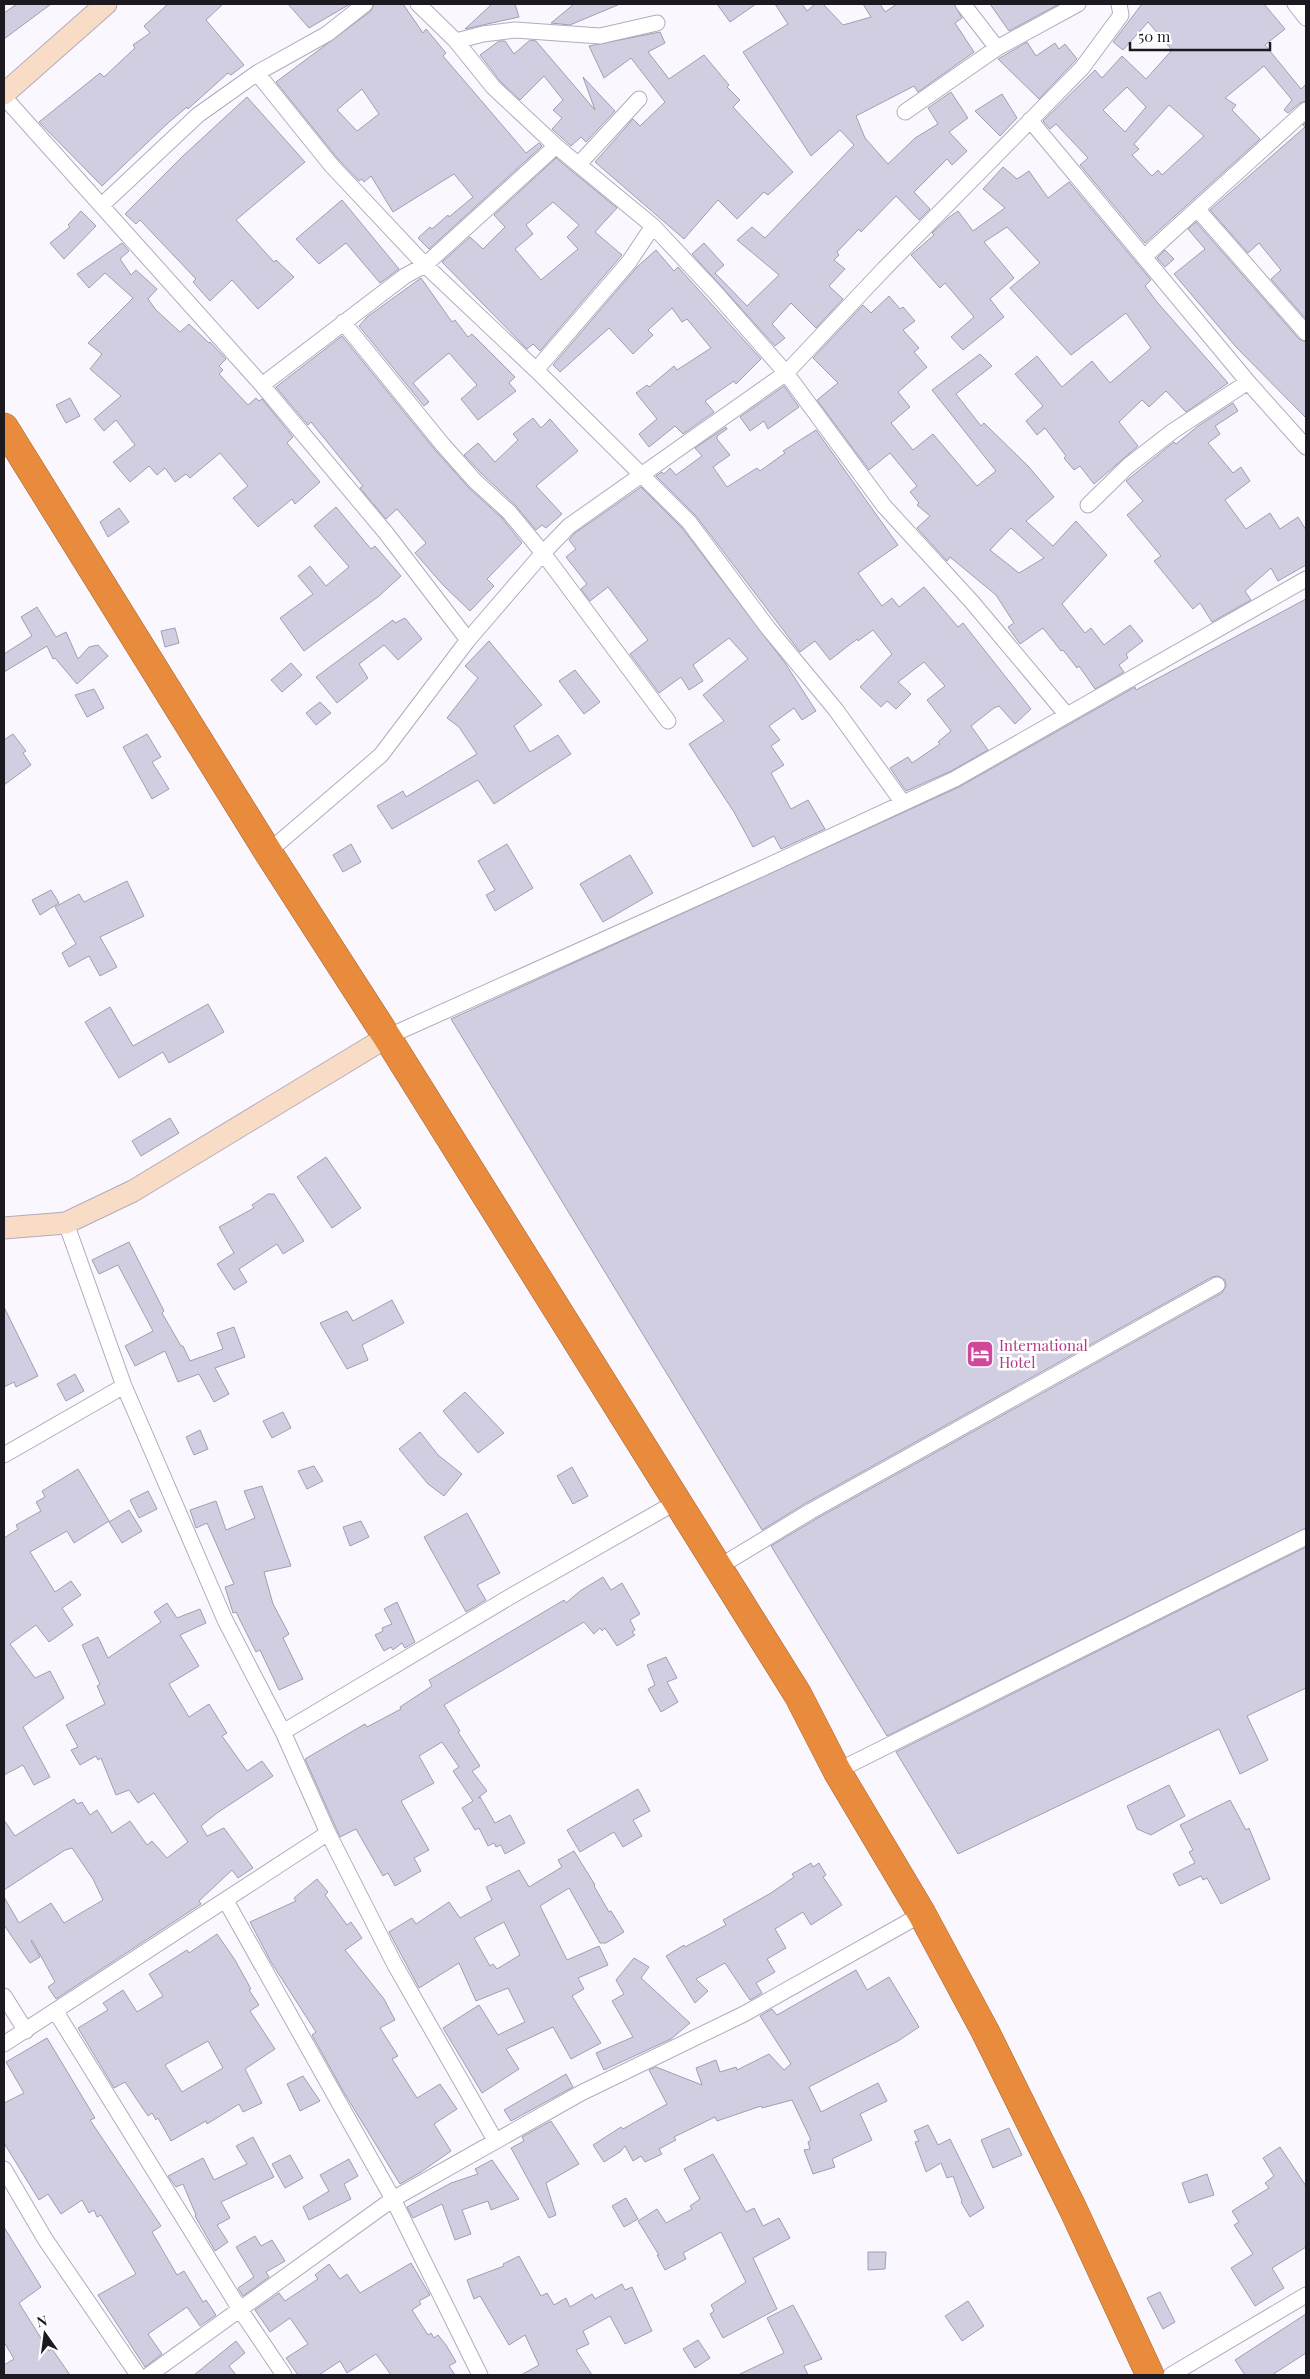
<svg xmlns="http://www.w3.org/2000/svg" width="1310" height="2379" viewBox="0 0 1310 2379" font-family="'Playfair Display',serif">
  <style>
    .building { fill: #d1cee2; stroke: #a19eb2; fill-rule: evenodd }
    .lines { fill: none; stroke-linecap: round; stroke-linejoin: round }
    .street-casing { stroke: #b4aabc; stroke-width: 17 }
    .secondary-casing { stroke: #b4aabc; stroke-width: 23 }
    .highway-casing { stroke: #a26333; stroke-width: 29 }
    .street { stroke: #fff; stroke-width: 15 }
    .secondary { stroke: #f8dcc5; stroke-width: 21 }
    .highway { stroke: #e98b3d; stroke-width: 28 }
    .labels { text-anchor: middle; dominant-baseline: central; stroke-width: 5; stroke-linejoin: round; paint-order: stroke }
    .hotel-label { font-size: 15px; fill: #b23c85; stroke: #fff; text-anchor: start }
  </style>
  <rect width="100%" height="100%" fill="#fbf7ff"/>
  <path class="building" d="M17 4H51L4 39V13Z
    M168 4H223L206 20 244 65 231 75 228 73 188 109 187 107 168 123 102 186 39 122 100 73 104 77 135 48 133 45 150 33 144 26Z
    M288 4H350L309 28Z
    M374 4H403L423 33 426 29 446 53 443 56 526 153 539 143 542 146 429 249 418 238 430 227 432 229 448 215 449 217 473 197 454 174 393 212 371 176 364 182 362 179 359 181 338 159 276 82 371 11ZM362 89 379 114 357 131 337 110Z
    M492 4H515L519 17 465 29Z
    M574 4H620L570 25 551 23Z
    M717 4H756L730 22Z
    M775 4H802L807 11 815 4H823L843 25 871 17 863 4H880L885 12 897 4H954L962 18 955 23 974 52 918 92 914 86 856 116 865 138 888 164 915 138 938 124 928 108 951 92 968 118 949 132 967 151 952 165 947 159 914 192 930 209 919 220 896 196 861 232 859 229 837 252 839 255 834 260 845 269 829 286 843 299 816 328 791 303 772 324 785 338 775 346 692 254 704 243 724 265 715 273 747 306 779 275 737 240 752 227 765 238 854 145 840 130 811 156 743 52 788 24Z
    M990 4H1059L1009 31Z
    M1142 4H1264L1285 29 1265 45 1301 89 1306 84V101L1300 103 1288 113 1284 110 1292 100 1264 66 1225 98 1236 105 1232 110 1260 139 1145 243 1080 165 1088 158 1056 124 1050 129 1043 121 1095 70 1102 78 1122 56 1146 79 1172 50 1148 22 1123 50 1113 42ZM1127 87 1146 107 1125 132 1103 110ZM1169 105 1204 136 1162 175 1158 170 1152 176 1132 155 1139 149 1134 144Z
    M660 32 665 43 648 52 669 79 704 55 729 85 727 87 740 100 733 107 793 172 768 195 764 192 737 219 718 200 684 239 595 162 633 119 640 126 665 102 631 58 604 78 589 46Z
    M530 40 536 41 595 110 583 77 615 111 586 142 581 137 571 146 552 129 562 118 553 110 563 100 544 76 520 100 500 81 480 55 499 41H505L514 54Z
    M1027 42 1036 56 1055 43 1059 49 1065 44 1077 59 1039 99 998 59Z
    M1002 94 1017 118 1000 136 975 111Z
    M247 97 305 162 236 220 274 262 276 260 294 277 258 309 232 280 210 301 193 282 196 279 140 220 136 224 125 214 183 156Z
    M1306 122V319L1271 279 1281 270 1259 243 1248 253 1210 210 1305 127 1303 125Z
    M556 158 617 208 595 232 622 255 540 351 533 344 527 349 442 262 470 237 483 249 505 227 494 215ZM553 202 579 225 567 237 578 249 541 280 515 249 533 234 526 225Z
    M1003 167 1017 179 1029 171 1048 198 1069 182 1151 280 1145 286 1157 302 1228 383 1186 412 1166 391 1149 407 1142 400 1119 422 1138 446 1094 484 1080 466 1074 470 1064 458 1066 456 1045 428 1037 435 1026 421 1043 406 1015 374 1037 356 1062 387 1092 361 1110 383 1151 348 1126 313 1071 355 1010 288 1040 263 1007 227 984 242 1014 278 990 299 1004 317 963 350 951 337 974 317 945 283 940 288 911 255 934 235 932 233 948 218 958 211 973 231 1005 208 983 189Z
    M342 200 399 269 380 283 346 243 319 264 296 239Z
    M81 211 96 226 64 259 50 243 70 227 68 225Z
    M1196 222 1299 339 1306 342V418L1236 347 1174 274 1205 249 1188 229Z
    M122 243 129 251 120 259 131 275 136 270 157 289 148 299 156 310 180 332 189 324 209 343 210 342 226 359 219 366 223 370 219 374 248 405 256 398 259 401 262 399 293 437 287 443 320 482 295 504 292 499 258 527 233 498 248 486 220 453 190 478 186 474 175 482 165 468 157 475 149 466 130 482 113 462 135 445 116 420 104 431 94 419 121 396 90 369 102 354 88 343 133 298 105 273 89 288 77 274Z
    M656 250 674 271 678 267 761 359 736 384 734 381 705 401 714 412 683 434 675 426 649 447 639 434 657 419 636 393 647 385 649 387 674 366 677 370 711 348 687 319 682 322 672 308 648 330 653 335 633 354 609 328 560 372 553 365 637 267Z
    M1165 250 1174 259 1165 267 1157 258Z
    M421 278 452 322 455 320 468 337 472 334 515 377 509 383 516 391 478 420 461 399 477 385 449 353 413 383 429 402 424 406 359 326 367 317Z
    M889 296 900 309 903 307 915 321 903 330 919 348 914 352 927 367 898 392 910 407 891 423 913 450 933 434 977 486 996 471 932 390 980 354 992 366 956 394 981 426 984 423 1029 467 1054 497 1026 521 1053 546 1076 521 1107 555 1062 604 1085 633 1091 628 1104 645 1130 625 1143 641 1126 654 1128 658 1119 665 1124 672 1095 689 1079 666 1077 668 1063 650 1061 651 1043 628 1020 644 1008 627 1014 623 996 595 950 557 947 561 917 528 930 516 917 505 919 503 910 492 917 486 890 453 869 470 817 400 838 383 813 358 863 305 871 313ZM1011 528 1044 558 1019 573 990 550Z
    M342 336 436 451 469 488 502 518 522 543 487 579 494 586 470 611 443 585 415 553 426 543 397 509 386 519 360 488 363 486 311 422 308 425 276 387Z
    M784 386 799 407 768 429 764 421 750 431 740 417Z
    M70 398 80 416 66 423 56 405Z
    M1233 403 1238 411 1215 426 1220 434 1208 443 1233 473 1241 467 1250 481 1225 500 1246 529 1270 513 1280 529 1298 517 1306 530V565L1278 581 1271 568 1245 591 1251 600 1212 622 1200 603 1193 609 1154 561 1161 556 1127 515 1143 501 1126 481 1174 442 1176 444 1198 426Z
    M533 418 541 428 550 419 578 451 536 486 562 514 546 528 542 525 536 530 515 505 482 474 464 455 478 443 495 462 518 440 513 434Z
    M726 427 727 429 717 436V439L730 455 713 467 727 487 757 468 760 471 785 453 783 451 816 430 898 545 858 573 882 606 892 598 899 607 924 587 958 627 963 623 1031 709 1015 724 999 706 994 708 971 726 988 750 951 771 906 791 890 768 908 757 912 763 940 744 938 742 951 731 927 700 945 686 924 662 898 682 911 694 896 709 887 701 881 707 860 687 892 654 873 630 858 641 857 639 830 660 815 641 800 652 696 516 656 476 662 472 664 474 670 468 676 475 702 456 695 448Z
    M641 487 682 528 785 663 816 711 802 720 794 708 769 726 780 740 771 746 784 765 771 773 791 809 808 800 825 829 781 849 774 836 753 847 734 812 689 744 724 721 703 695 748 659 729 638 693 665 703 681 689 690 681 677 659 693 630 654 648 640 608 587 590 601 581 589 587 584 566 557 576 549 569 540 575 533Z
    M336 507 371 549 375 546 401 576 379 596 304 651 280 618 313 594 298 576 310 566 326 586 349 567 314 526Z
    M119 508 129 522 108 537 100 522Z
    M1306 599V1528L887 1736 771 1546 816 1519 1222 1293 1226 1286 1225 1280 1218 1276 1212 1277 806 1503 762 1530 451 1019 959 787 1135 687 1136 690Z
    M37 607 56 637 66 632 78 659 89 647 98 645 108 656 77 684 55 658 53 659 47 646 4 672V654L32 636 21 617Z
    M405 618 422 639 398 660 384 645 359 664 368 678 337 703 316 677 393 620 395 623Z
    M175 628 179 643 165 647 161 631Z
    M489 641 542 705 514 726 530 752 558 735 571 754 494 804 478 780 392 829 377 806 403 791 406 797 477 754 459 727 447 718 478 678 465 666Z
    M291 663 302 675 282 692 271 680Z
    M575 670 600 702 584 714 559 681Z
    M94 689 104 708 87 717 75 695Z
    M320 702 331 713 316 725 306 713Z
    M13 734 26 751 23 753 31 765 4 785V740Z
    M147 734 161 757 152 762 169 789 152 799 123 747Z
    M351 844 361 862 343 872 333 855Z
    M507 844 533 888 495 911 486 895 495 890 478 861Z
    M630 855 653 893 603 922 580 884Z
    M127 881 144 916 100 937 117 967 100 976 89 956 69 967 62 953 76 944 55 907 79 894 84 902Z
    M51 890 59 903 40 915 32 900Z
    M208 1004 224 1032 169 1063 163 1052 119 1078 85 1022 110 1007 133 1046Z
    M170 1118 179 1133 141 1156 132 1141Z
    M326 1157 361 1208 332 1228 297 1177Z
    M268 1194H274L304 1241 283 1254 277 1244 239 1269 247 1282 234 1290 217 1264 234 1253 219 1227 254 1208 252 1205Z
    M129 1242 164 1311 162 1313 181 1346H183L190 1361 223 1349 217 1333 234 1327 245 1357 215 1368 229 1394 214 1402 199 1374 178 1382 165 1351 135 1366 125 1346 153 1331 118 1265 99 1274 92 1260Z
    M392 1300 404 1323 362 1345 368 1360 347 1369 320 1323 347 1311 353 1321Z
    M4 1307 38 1376 16 1387 14 1382 4 1387Z
    M75 1374 84 1391 66 1401 57 1384Z
    M465 1392 504 1433 478 1453 443 1411Z
    M283 1412 291 1428 272 1438 263 1421Z
    M200 1430 208 1449 194 1455 186 1437Z
    M420 1432 438 1455 462 1474 444 1496 428 1484 399 1449Z
    M314 1466 323 1481 307 1489 298 1471Z
    M572 1467 588 1496 573 1504 557 1476Z
    M78 1469 109 1521 74 1543 67 1531 30 1552 55 1592 71 1581 81 1595 62 1608 73 1625 49 1642 36 1625 10 1644 35 1678 50 1671 64 1698 23 1727 50 1777 34 1785 23 1765 4 1775V1538L18 1529 16 1525 41 1511 36 1502 45 1497 42 1491Z
    M262 1486 291 1566 264 1572 273 1604 289 1634 283 1638 303 1679 279 1690 260 1650 256 1652 236 1612 233 1613 225 1587 234 1584 207 1523 196 1528 190 1510 216 1501 226 1530 255 1518 244 1491Z
    M148 1491 157 1509 139 1518 130 1500Z
    M129 1510 142 1531 122 1543 109 1522Z
    M467 1513 500 1573 477 1585 486 1600 466 1612 424 1537Z
    M361 1521 369 1537 350 1546 343 1527Z
    M1306 1547V1688L1247 1716 1268 1760 1240 1774 1219 1729 958 1854 896 1752Z
    M603 1577 611 1590 622 1583 640 1614 630 1620 635 1630 632 1632 635 1635 617 1646 605 1628 602 1631 600 1628 594 1634 584 1622 444 1705 460 1731 458 1732 480 1766 472 1771 487 1791 478 1798 480 1797 495 1823 510 1815 525 1843 505 1854 501 1845 496 1847 494 1843 488 1846 479 1828 475 1830 462 1808 473 1801 453 1771 459 1767 442 1742 419 1756 434 1783 401 1801 429 1850 414 1858 421 1871 395 1886 388 1873 383 1876 356 1829 340 1837 305 1759 365 1724 367 1727 401 1709 400 1707 432 1686 429 1680 564 1600 566 1603 580 1591Z
    M397 1602 415 1642 405 1648 402 1643 393 1650 391 1647 384 1651 375 1635 383 1631 382 1628 392 1624 384 1609Z
    M167 1603 177 1618 200 1609 206 1623 180 1635 199 1666 169 1684 189 1717 209 1704 227 1733 222 1736 247 1771 262 1761 273 1776 217 1813 201 1826 207 1836 224 1828 253 1868 238 1878 232 1870 199 1901 201 1904 56 1999 48 1987 55 1982 32 1940 31 1941 40 1957 30 1963 4 1925V1897L19 1923 51 1903 64 1923 103 1900 93 1879 72 1848 65 1850 4 1890V1820L15 1836 74 1799 77 1804 82 1802 90 1815 97 1810 112 1833 130 1821 147 1845 152 1841 167 1858 188 1842 154 1793 138 1803 129 1790 116 1795 101 1758 98 1760 96 1756 80 1765 71 1750 78 1747 66 1725 105 1704 97 1686 100 1684 82 1645 98 1637 108 1658 161 1622 154 1612Z
    M666 1657 677 1678 667 1682 678 1702 661 1712 648 1689 655 1685 647 1665Z
    M1169 1785 1185 1816 1151 1835 1137 1829 1127 1806Z
    M638 1789 650 1811 633 1820 642 1836 623 1847 614 1832 580 1852 567 1830Z
    M1230 1800 1246 1830 1249 1828 1270 1879 1221 1904 1207 1878 1203 1880 1201 1876 1179 1886 1173 1874 1195 1863 1189 1852 1193 1850 1180 1825Z
    M574 1851 595 1885 594 1886 609 1912 611 1911 624 1932 606 1943H600L569 1888 540 1906 567 1960 599 1946 608 1965 578 1978 584 1989 572 1996 601 2043 571 2059 553 2027 506 2049 519 2069 482 2093 443 2028 479 2005 498 2035 525 2022 508 1988 476 2001 459 1963 419 1988 389 1932 412 1918 416 1924 449 1902 460 1918 492 1900 486 1887 519 1870 529 1887 562 1867 558 1860ZM504 1922 520 1955 497 1969 493 1964 490 1966 474 1938Z
    M811 1863 813 1867 819 1863 826 1875 823 1877 842 1905 811 1925 803 1912 775 1929 786 1948 767 1959 775 1972 756 1983 762 1993 750 2000 725 1963 696 1979 708 1991 695 2003 666 1956 684 1945 685 1947 726 1925 723 1920 771 1893 794 1877 792 1874Z
    M317 1879 328 1892 325 1895 347 1925 351 1922 362 1938 345 1950 384 1999 395 2020 380 2028 398 2056 392 2059 417 2098 440 2084 457 2109 434 2124 451 2151 421 2172 400 2184 343 2091 312 2035 316 2032 271 1962 250 1922 296 1901 294 1898Z
    M217 1934 235 1960 251 1989 249 1990 259 2005 250 2011 275 2049 245 2069 262 2103 243 2112 239 2104 207 2124 206 2121 171 2141 158 2118 156 2120 152 2113 148 2116 125 2082 114 2088 78 2028 108 2010 103 2003 123 1990 137 2012 163 1996 149 1974 187 1950 189 1953ZM208 2041 223 2068 182 2092 165 2065Z
    M634 1958 649 1967 641 1978 690 2023 671 2039 604 2070 596 2053 633 2037 612 2001 624 1994 616 1980Z
    M856 1970 867 1990 889 1977 919 2027 898 2041 809 2087 821 2112 878 2083 887 2101 860 2114 872 2140 832 2159 835 2167 813 2174 804 2150 810 2149 808 2142 811 2140 792 2100 762 2108 761 2106 717 2121 715 2117 674 2137 676 2140 659 2149 662 2154 645 2162 641 2156 633 2161 625 2146 620 2152 604 2162 593 2145 621 2127 623 2129 667 2104 649 2070 656 2067 702 2085 696 2068 716 2060 720 2072 736 2067 737 2070 769 2054 784 2070 791 2064 760 2016 772 2009 777 2015Z
    M47 2038 95 2118 90 2120 161 2226 152 2232 177 2275 184 2271 203 2302 206 2300 216 2315 200 2326 187 2307 148 2334 162 2354 145 2367 98 2295 136 2274 101 2215 97 2217 94 2210 89 2213 82 2200 61 2214 48 2194 39 2200 4 2143V2103L24 2093 6 2062Z
    M566 2074 573 2087 511 2121 504 2110Z
    M303 2076 320 2101 300 2111 287 2084Z
    M551 2121 579 2164 546 2183 556 2215 549 2218 511 2148 524 2141 522 2137Z
    M928 2125 938 2145 950 2139 984 2208 970 2217 961 2202 962 2201 953 2176 947 2178 941 2163 926 2172 915 2142 919 2141 914 2131Z
    M1009 2128 1022 2155 993 2168 981 2140Z
    M253 2137 274 2177 221 2202 230 2218 217 2225 228 2242 215 2251 195 2216 196 2215 183 2184 176 2187 168 2176 203 2158 214 2180 247 2164 236 2146Z
    M1280 2147 1306 2186V2247L1272 2268 1284 2288 1255 2306 1231 2268 1253 2254 1234 2225 1239 2222 1232 2211 1269 2188 1265 2183 1274 2176 1263 2158Z
    M713 2154 746 2212 754 2208 763 2226 779 2218 790 2238 753 2258 777 2309 723 2338 710 2314 714 2311 711 2305 746 2282 721 2232 683 2253 686 2259 665 2270 657 2255H659L638 2221 657 2209 666 2223 692 2209 690 2206 700 2199 684 2169Z
    M290 2155 303 2178 285 2188 272 2164Z
    M349 2159 358 2176 344 2184 351 2199 309 2220 303 2207 329 2191 320 2175Z
    M492 2160 519 2199 491 2210 488 2201 462 2210 471 2234 455 2240 442 2204 413 2218 407 2207 451 2183 478 2174 475 2169Z
    M1207 2174 1214 2195 1189 2203 1182 2183Z
    M626 2198 638 2219 624 2227 612 2206Z
    M4 2227 41 2287 19 2303 49 2351 52 2349 70 2375H4V2365L14 2359 4 2342Z
    M255 2236 261 2246 272 2240 285 2261 266 2272 269 2277 243 2296 238 2288 254 2277 236 2247Z
    M868 2252H886L885 2269 868 2270Z
    M519 2256 541 2296 547 2293 554 2305 566 2298 570 2307 592 2294 595 2299 622 2284 625 2290 632 2287 652 2331 625 2344 610 2316 583 2331 589 2344 576 2350 592 2375H521L539 2365 525 2335 509 2345 480 2296 474 2299 467 2280 504 2266 503 2264Z
    M411 2263 430 2295 419 2301 421 2304 412 2310 428 2335 431 2333 434 2338 438 2335 446 2345 456 2362 449 2366 455 2375H391L376 2354 347 2373 340 2361 319 2375H298L286 2358 308 2344 290 2318 270 2332 255 2310 279 2293 285 2301 318 2279 315 2275 329 2264 340 2279 347 2274 360 2293Z
    M1160 2292 1175 2322 1163 2329 1147 2298Z
    M968 2301 984 2326 962 2341 945 2316Z
    M793 2305 822 2359 804 2366 808 2375H738L784 2353 767 2318Z
    M1306 2314V2353L1272 2375H1245L1235 2360Z
    M698 2340 710 2358 695 2368 683 2349Z
    M236 2341 245 2353 229 2366 236 2375H194Z"/>
  <g class="lines">
    <g class="street-casing">
      <path id="street" d="M418 4 456 41 493 87 556 146 653 226 714 291 786 373 884 506 972 602 1066 714
        M963 4 997 48
        M1295 4 1306 18
        M456 41 483 34 515 30 600 36 657 23
        M257 73 331 165 425 265 536 370 689 522 768 628 836 710 903 803
        M4 97 262 385 386 533 468 640
        M905 112 997 48 1078 4
        M1030 120 1248 382 1306 447
        M579 164 639 99
        M102 205 198 115 257 73 327 34 365 4
        M1198 210 1306 333
        M1144 257 1306 110
        M343 322 443 445 475 481 509 512 543 553 668 721
        M536 370 629 262 653 226
        M262 385 405 276 425 265 556 146
        M1088 505 1128 466 1173 431 1248 382
        M268 852 381 755 468 640 543 553 569 526 786 373 884 269 1082 68 1121 15 1119 4
        M387 1037 761 869 955 779 1306 579
        M66 1223 124 1386 225 1620 283 1732 328 1833 395 1965 495 2140
        M4 1455 124 1386
        M717 1568 811 1511 1217 1285
        M283 1732 513 1595 678 1501
        M837 1771 1306 1537
        M226 1901 393 2199 480 2375
        M4 1996 26 2031
        M56 2012 241 2311 284 2375
        M4 2044 328 1833
        M4 2169 45 2239 138 2375
        M149 2375 393 2199 581 2093 744 2014 922 1914
        M1171 2375 1306 2295"/>
    </g>
    <g class="secondary-casing">
      <path id="secondary" d="M4 94 106 4
        M4 1228 66 1223 133 1191 387 1037"/>
    </g>
    <g class="highway-casing">
      <path id="highway" d="M4 427 268 852 387 1037 798 1695 837 1771 922 1914 985 2031 1073 2209 1150 2375"/>
    </g>
    <use href="#street" class="street"/>
    <use href="#secondary" class="secondary"/>
    <use href="#highway" class="highway"/>
  </g>
  <defs>
    <g id="hotel-square" transform="scale(1.4375)"><rect x="-9" y="-9" width="18" height="18" rx="4" fill="#d1479c" stroke="#fff"/><path d="M-6-4.5h1.5V1H6V5H4.5V3h-9V5H-6ZM-4 0a1.8 1.8 0 1 1 3.6 0ZM.5 0V-2.5h3Q6-2.5 6 0Z" fill="#fff"/></g>
  </defs>
  <g fill-rule="evenodd">
    <use href="#hotel-square" x="980" y="1354"/>
  </g>
  <g class="labels">
    <g class="hotel-label">
      <text x="999" y="1345">International<tspan x="999" dy="17">Hotel</tspan></text>
    </g>
  </g>
  <rect width="1310" height="2379" fill="none" stroke="#1d1920" stroke-width="10"/>
  <g transform="translate(45 2334) rotate(346)" stroke="#ffffff" stroke-width="4" paint-order="stroke">
  <path d="M0-4L9 19L0 12L-9 19Z" fill="#1d1920"/>
  <text y="-8" font-size="14" font-weight="bold" text-anchor="middle" fill="#1d1920">N</text>
  </g>
  <path d="M1130 42v8h140v-8" fill="none" stroke="#1d1920" stroke-width="2.5"/>
  <text x="1138" y="42" font-size="15" fill="#1d1920" stroke="#ffffff" stroke-width="4" paint-order="stroke">50 m</text>
</svg>
